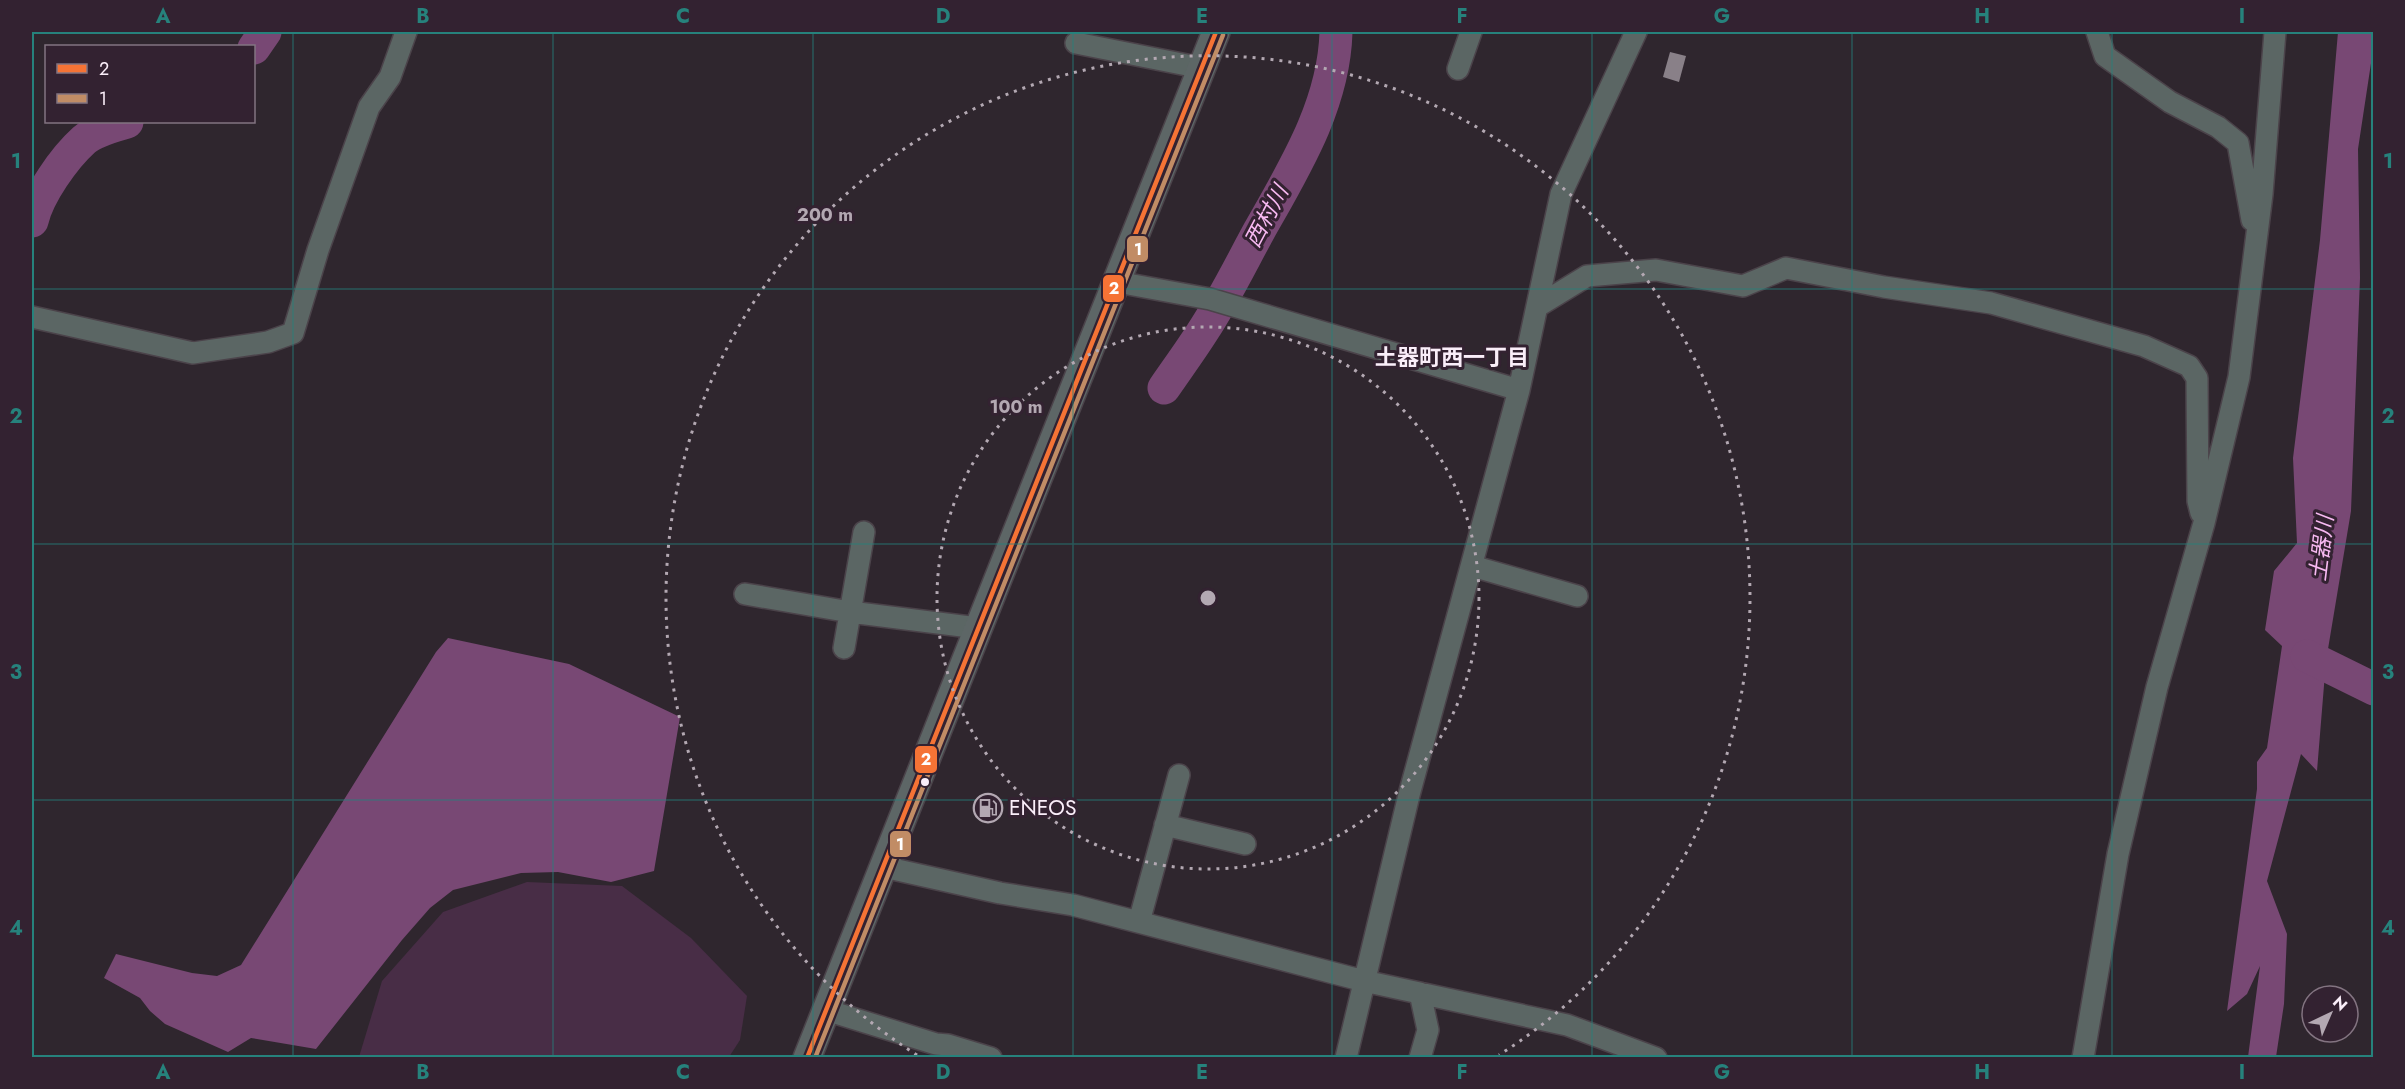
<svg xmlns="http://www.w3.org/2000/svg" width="2405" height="1089" viewBox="0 0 2405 1089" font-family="Jost,'Noto Sans JP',sans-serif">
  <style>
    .green { fill: #482d46 }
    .water { fill: #784874 }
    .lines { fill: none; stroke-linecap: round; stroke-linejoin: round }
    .river { stroke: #784874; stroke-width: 33 }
    .building { fill: #898088 }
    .minor-casing { stroke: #4b434a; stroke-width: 24 }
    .major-casing { stroke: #4b434a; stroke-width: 30 }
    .minor { stroke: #5b6664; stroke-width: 21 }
    .major { stroke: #5d6666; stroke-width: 27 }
    .bus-1-casing { stroke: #332231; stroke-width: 9 }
    .bus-2-casing { stroke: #332231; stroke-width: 9 }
    .bus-1 { stroke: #f57335; stroke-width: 4.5 }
    .bus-2 { stroke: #c18c65; stroke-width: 4.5 }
    .grid { fill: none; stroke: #26827c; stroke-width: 1.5; stroke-opacity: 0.55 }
    .ring { fill: none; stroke: #b3a8b2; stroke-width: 3; stroke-dasharray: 3 6 }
    .bus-dot { fill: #faeef9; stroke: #332231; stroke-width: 2 }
    .labels { text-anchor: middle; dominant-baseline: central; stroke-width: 6; stroke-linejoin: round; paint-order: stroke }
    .poi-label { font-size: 21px; fill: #faeef9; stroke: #332231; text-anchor: start }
    .water-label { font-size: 22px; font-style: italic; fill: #f7b9f1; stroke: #332231 }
    .neighbourhood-label { font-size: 22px; font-weight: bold; fill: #faeef9; stroke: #332231 }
    .centre { fill: #b3a8b2; stroke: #332231; stroke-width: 3 }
    .ring-label { font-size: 18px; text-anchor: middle; font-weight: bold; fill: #b3a8b2; stroke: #332231; stroke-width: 6; stroke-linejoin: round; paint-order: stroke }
    .line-badge { stroke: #332231; stroke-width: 2 }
    .badge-label { font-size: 16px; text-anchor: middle; font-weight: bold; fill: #fff }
    .neatline { fill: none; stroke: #26827c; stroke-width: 2 }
    .grid-label { font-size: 20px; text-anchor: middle; font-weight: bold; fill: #26827c }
  </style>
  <rect width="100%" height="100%" fill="#2f262e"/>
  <path class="green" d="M527 882 622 886 691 938 747 996 740 1040 729 1057H359L382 981 443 912Z"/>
  <path class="water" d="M2338 32H2374L2373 52V50L2358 149 2360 278 2351 511 2326 661 2317 771 2301 754 2267 881 2287 934 2284 1004 2276 1057H2248L2260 966 2247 994 2227 1011 2257 789V762L2267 748 2282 646 2265 630 2274 571 2297 543 2293 458 2320 240Z
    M448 638 569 664 680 717 654 871 611 882 558 872 521 873 453 890 430 908 402 940 316 1049 251 1038 228 1052 165 1024 150 1011 140 998 104 978 116 954 192 973 217 976 241 965 436 652Z"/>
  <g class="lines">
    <path class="river" d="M254 48 265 32
      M32 221C38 195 64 158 84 140 94 131 114 126 127 122
      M1164 388C1177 369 1191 350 1203 331 1224 299 1241 264 1259 231 1294 169 1334 105 1336 32
      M2307 656 2374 689"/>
  </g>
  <path class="building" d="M1670 52 1686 56 1679 82 1663 77Z"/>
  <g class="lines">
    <g class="minor-casing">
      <path id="minor" d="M2097 32 2105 56 2170 102 2218 127 2238 143 2252 220
        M1076 43 1202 68
        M1458 69 1471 32
        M1117 282 1210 299 1519 390
        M1538 306 1587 276 1656 270 1743 286 1786 268 1884 287 1991 303 2144 346 2189 366 2197 378 2198 501 2201 513
        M32 317 193 353 268 342 293 333 318 250 369 107 390 77 406 32
        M1472 566 1577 596
        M745 594 850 612 978 628
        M844 648 864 532
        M1165 825 1245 844
        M884 867 1000 893 1073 905 1364 981 1567 1025 1656 1058
        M1139 922 1179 775
        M1420 993 1428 1030 1420 1058
        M826 1010 936 1044 948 1045 991 1058
        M1346 1058 1409 795 1519 390 1561 194 1636 32
        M2083 1058 2118 854 2157 687 2204 523 2239 377 2262 194 2275 32"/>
    </g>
    <g class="major-casing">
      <path id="major" d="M807 1058 1216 32"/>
    </g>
    <use href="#minor" class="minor"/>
    <use href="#major" class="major"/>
    <g class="bus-1-casing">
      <path id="bus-1" d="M807 1058 1216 32"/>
    </g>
    <g class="bus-2-casing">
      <path id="bus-2" d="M815 1058 1223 35"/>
    </g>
    <use href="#bus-1" class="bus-1"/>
    <use href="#bus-2" class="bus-2"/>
  </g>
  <path class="grid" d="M293 32V1058M553 32V1058M813 32V1058M1073 32V1058M1332 32V1058M1592 32V1058M1852 32V1058M2112 32V1058M32 289H2374M32 544H2374M32 800H2374"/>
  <g class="ring">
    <circle cx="1208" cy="598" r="271"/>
    <path d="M917 1055A542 542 0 1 1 1499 1055"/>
  </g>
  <defs>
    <g id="fuel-ring" transform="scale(1.5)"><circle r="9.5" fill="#332231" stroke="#b3a8b2" stroke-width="1.5"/><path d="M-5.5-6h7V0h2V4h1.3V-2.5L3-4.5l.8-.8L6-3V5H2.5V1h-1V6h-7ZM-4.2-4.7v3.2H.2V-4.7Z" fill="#b3a8b2"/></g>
  </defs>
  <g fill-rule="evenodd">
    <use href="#fuel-ring" x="988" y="808"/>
  </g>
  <circle class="bus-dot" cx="925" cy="782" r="5"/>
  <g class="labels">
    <g class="poi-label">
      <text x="1009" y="808">ENEOS</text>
    </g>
    <g class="water-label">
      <text transform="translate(1266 216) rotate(-62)">西村川</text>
      <text transform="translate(2321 548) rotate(-83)">土器川</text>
    </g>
    <g class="neighbourhood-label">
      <text x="1452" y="357">土器町西一丁目</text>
    </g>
  </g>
  <circle cx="1208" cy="598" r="9" class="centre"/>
  <g class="ring-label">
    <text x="825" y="221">200 m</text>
    <text x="1016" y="413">100 m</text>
  </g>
  <g class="line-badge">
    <rect x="1126" y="235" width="23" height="28" rx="6" fill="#c18c65"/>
    <rect x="1102" y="274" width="23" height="29" rx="6" fill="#f57335"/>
    <rect x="914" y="745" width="24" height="29" rx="6" fill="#f57335"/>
    <rect x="889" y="830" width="23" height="28" rx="6" fill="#c18c65"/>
  </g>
  <g class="badge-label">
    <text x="1138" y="255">1</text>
    <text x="1114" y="294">2</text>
    <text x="926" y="765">2</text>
    <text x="900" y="850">1</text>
  </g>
  <rect width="2405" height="1089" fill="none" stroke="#332231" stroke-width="66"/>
  <rect x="45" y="45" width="210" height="78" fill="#332231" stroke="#837481" stroke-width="1.5"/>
  <rect x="57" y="64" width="30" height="9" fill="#f57335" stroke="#837481" stroke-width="1.5"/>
  <text x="99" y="75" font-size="18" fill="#faeef9">2</text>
  <rect x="57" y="94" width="30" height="9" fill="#c18c65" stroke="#837481" stroke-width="1.5"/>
  <text x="99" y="105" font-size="18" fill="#faeef9">1</text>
  <g transform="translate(2330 1014) rotate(44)"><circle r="28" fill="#332231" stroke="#837481" stroke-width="1.5"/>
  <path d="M0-4.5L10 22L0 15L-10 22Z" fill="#b3a8b2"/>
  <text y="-9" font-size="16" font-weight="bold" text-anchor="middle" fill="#faeef9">N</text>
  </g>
  <rect x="33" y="33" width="2339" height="1023" class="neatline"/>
  <g class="grid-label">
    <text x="163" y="23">A</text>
    <text x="423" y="23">B</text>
    <text x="683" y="23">C</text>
    <text x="943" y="23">D</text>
    <text x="1202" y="23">E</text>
    <text x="1462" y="23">F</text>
    <text x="1722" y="23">G</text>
    <text x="1982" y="23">H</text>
    <text x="2242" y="23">I</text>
    <text x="16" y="168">1</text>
    <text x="2388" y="168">1</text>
    <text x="16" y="423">2</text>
    <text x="2388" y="423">2</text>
    <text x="16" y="679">3</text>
    <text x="2388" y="679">3</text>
    <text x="16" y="935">4</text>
    <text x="2388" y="935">4</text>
    <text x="163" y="1079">A</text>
    <text x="423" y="1079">B</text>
    <text x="683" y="1079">C</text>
    <text x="943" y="1079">D</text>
    <text x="1202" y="1079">E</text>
    <text x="1462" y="1079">F</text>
    <text x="1722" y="1079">G</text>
    <text x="1982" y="1079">H</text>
    <text x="2242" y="1079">I</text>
  </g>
</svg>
